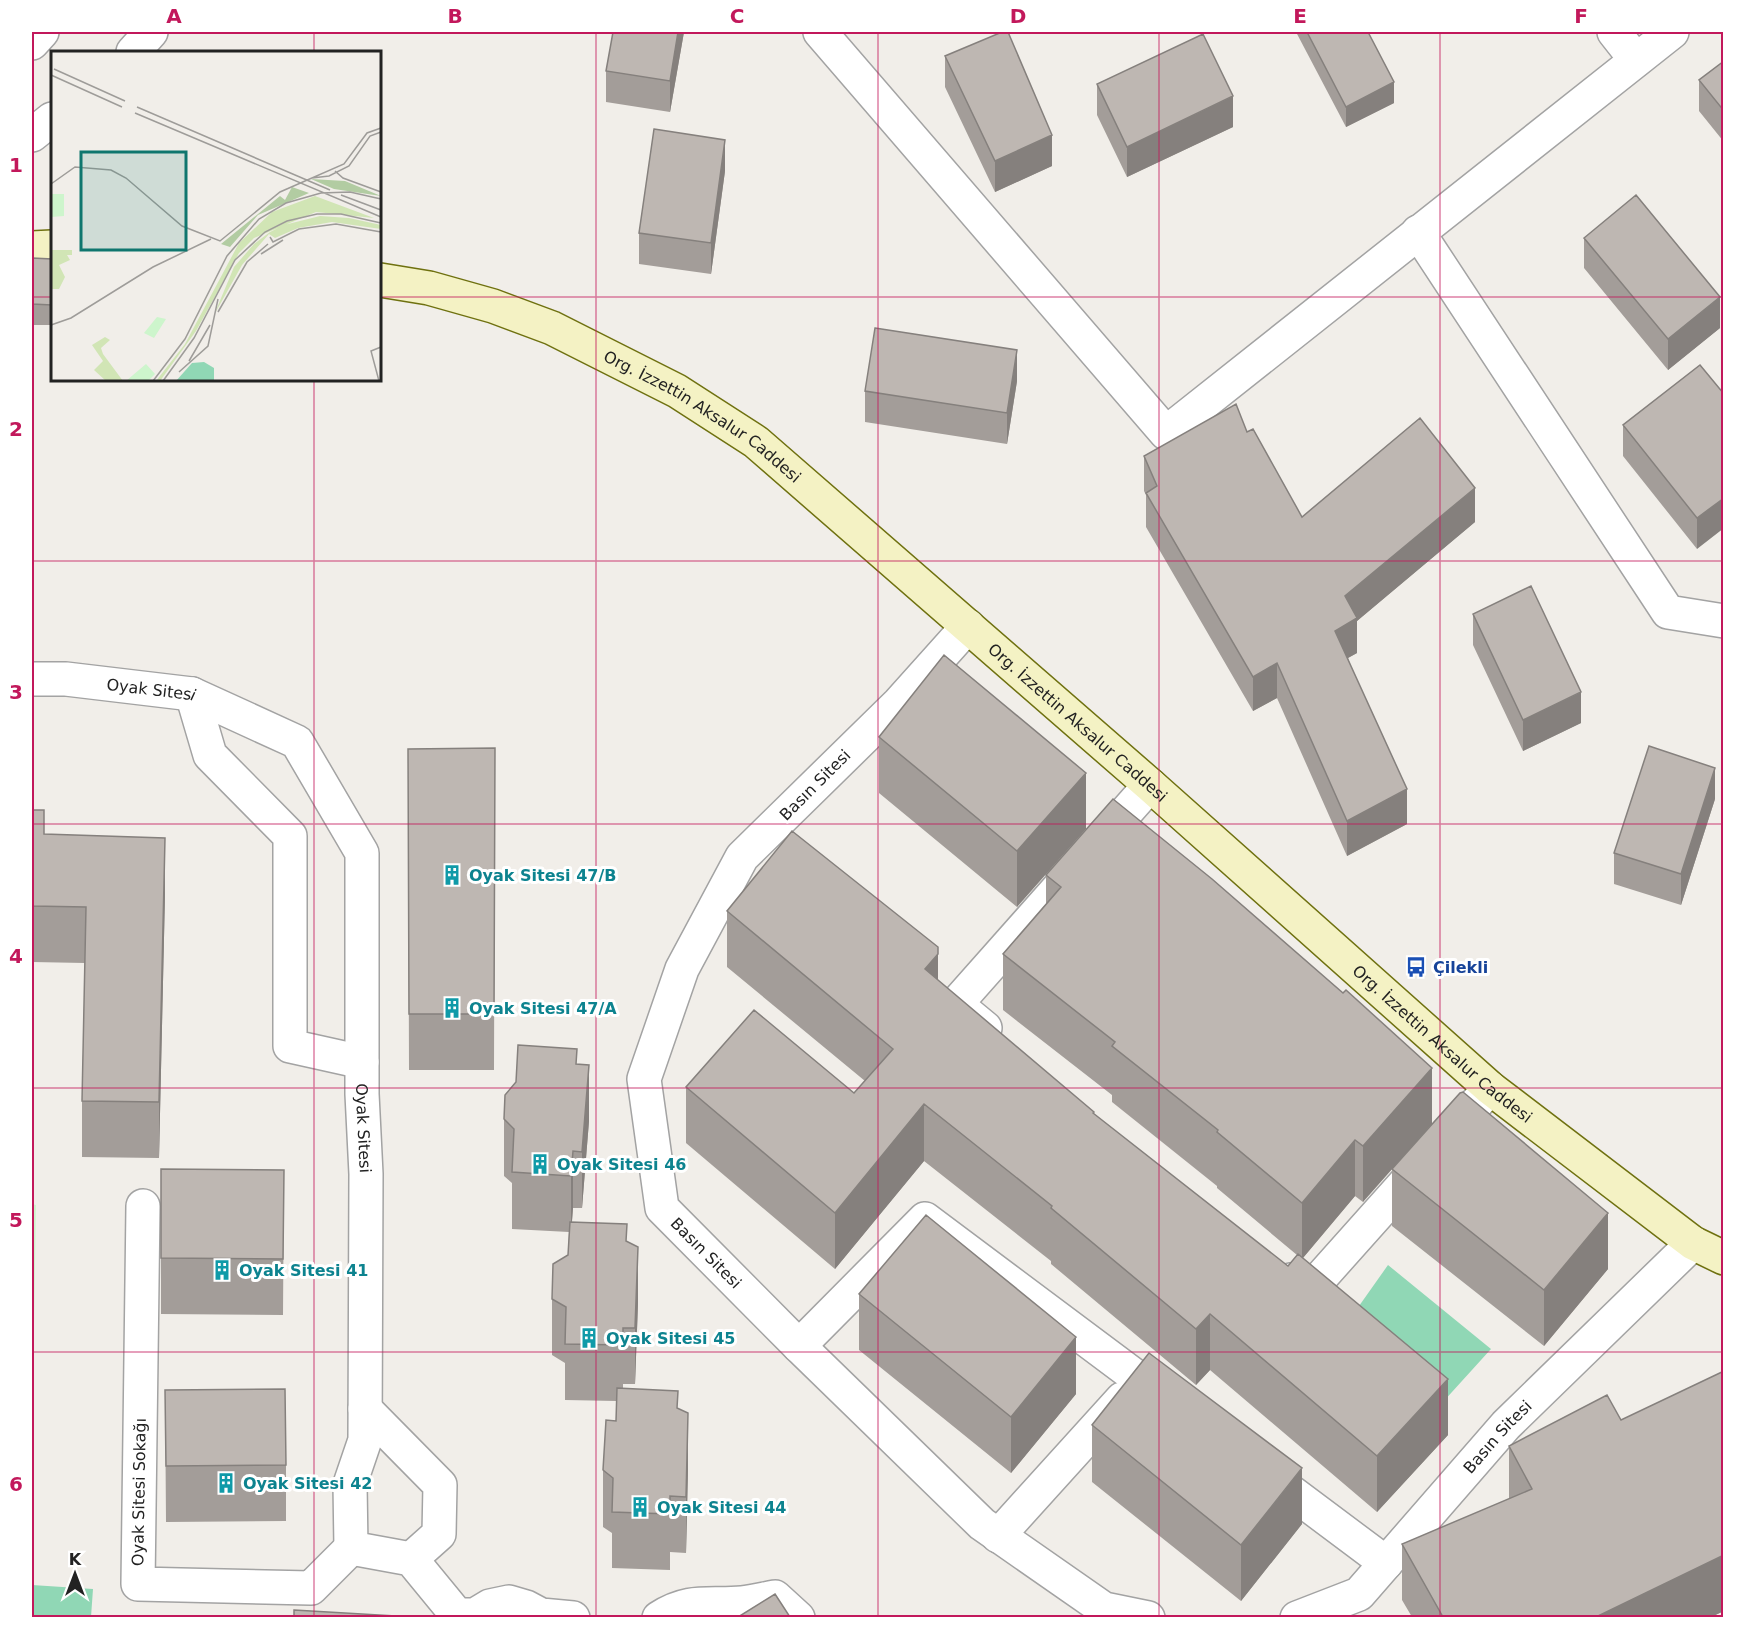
<svg xmlns="http://www.w3.org/2000/svg" width="1755" height="1649" viewBox="0 0 1755 1649" font-family="'DejaVu Sans',sans-serif">
  <style>
    .park { fill: #cdf5cc }
    .pitch { fill: #90d7b5 }
    .lines { fill: none; stroke-linecap: round; stroke-linejoin: round }
    .street-casing { stroke: #a3a3a3; stroke-width: 36 }
    .secondary-casing { stroke: #6f7110; stroke-width: 36 }
    .street { stroke: #fff; stroke-width: 33 }
    .secondary { stroke: #f4f2c4; stroke-width: 33 }
    .wall { fill: #a39d99 }
    .shaded-wall { fill: #85807d }
    .building { fill: #beb7b2; stroke: #85807d; stroke-width: 1.5 }
    .grid { fill: none; stroke: #c2185b; stroke-width: 1.5; stroke-opacity: 0.55 }
    .labels { text-anchor: middle; dominant-baseline: central; stroke-width: 6; stroke-linejoin: round; paint-order: stroke }
    .street-label { font-size: 16px; fill: #222; stroke: #fff }
    .culture-label { font-size: 16px; font-weight: bold; fill: #0d838f; stroke: #fff; text-anchor: start }
    .transit-label { font-size: 16px; font-weight: bold; fill: #164399; stroke: #fff; text-anchor: start }
    .inset-road { fill: none; stroke: #9e9c99; stroke-width: 1.5 }
    .view { fill: #0f766e; fill-opacity: 0.15; stroke: #0f766e; stroke-width: 3 }
    .inset-edge { fill: none; stroke: #222; stroke-width: 3 }
    .neatline { fill: none; stroke: #c2185b; stroke-width: 2 }
    .grid-label { font-size: 20px; text-anchor: middle; font-weight: bold; fill: #c2185b }
  </style>
  <rect width="100%" height="100%" fill="#f1eee9"/>
  <path class="park" d="M32 1204 36 1205 32 1443Z"/>
  <path class="pitch" d="M1388 1265 1491 1349 1442 1403 1347 1323Z
    M32 1585 93 1589 91 1617H32Z"/>
  <g class="lines">
    <g class="street-casing">
      <g id="street">
        <path d="M820 32 1166 433 1672 32"/>
        <path d="M1614 32 1636 60"/>
        <path d="M32 43 42 32"/>
        <path d="M133 52 151 32"/>
        <path d="M32 135 52 119"/>
        <path d="M1418 232 1668 612 1724 621"/>
        <path id="s1" d="M968 626 899 703 742 857 682 969 644 1079 662 1208 799 1346 982 1524 1104 1609 1148 1618"/>
        <path id="s2" d="M32 679H66L192 694 297 742 362 853V1094L366 1174 365 1440 350 1484 351 1548 411 1559 457 1615H475L490 1606 509 1602 526 1607 541 1615 573 1618"/>
        <path d="M192 694 210 755 290 836V1046L362 1062"/>
        <path d="M985 1028 956 1004 1150 785"/>
        <path d="M143 1206 138 1584 311 1588 351 1548"/>
        <path d="M1291 1280 1307 1293 1490 1088"/>
        <path d="M799 1346 925 1219 1167 1400"/>
        <path d="M365 1409 440 1485 439 1534 411 1559"/>
        <path d="M1267 1474 1386 1563"/>
        <path d="M998 1536 1122 1399"/>
        <path d="M659 1618C690 1598 709 1606 742 1603 753 1602 764 1599 775 1597L798 1618"/>
        <path id="s3" d="M1297 1618 1359 1594 1506 1425 1693 1243"/>
      </g>
    </g>
    <g class="secondary-casing">
      <g id="secondary">
        <path d="M32 248 52 247"/>
        <path id="s4" d="M380 280 429 288 493 306 552 328 677 391 756 442 1150 785 1490 1088 1693 1243 1724 1258"/>
      </g>
    </g>
    <use href="#street" class="street"/>
    <use href="#secondary" class="secondary"/>
  </g>
  <path class="wall" d="M613 32H684L670 112 606 102V71Z
    M1296 32H1368L1394 103 1346 127Z
    M945 56 1052 166 995 192 945 87Z
    M1724 61V142L1699 111V80Z
    M1097 84 1233 127 1127 177 1097 115Z
    M725 171 711 274 639 264V233Z
    M1584 238 1720 328 1668 370 1584 268Z
    M32 258 52 259V325H32Z
    M1700 365 1697 549 1623 456V425Z
    M1017 381 1007 444 865 422V391Z
    M1247 432 1302 517 1475 522 1357 621V653L1348 658 1407 824 1347 856 1277 698 1253 711 1146 527V495L1144 491V456Z
    M1473 614 1581 723 1523 751 1473 645Z
    M879 737 1086 773 1017 907 879 793Z
    M495 748 494 1070H409L408 749Z
    M1715 799 1681 905 1614 884V853Z
    M32 810 44 834 165 894 159 1158 82 1157V1101L85 963 32 962Z
    M1046 875 1343 993 1432 1068 1363 1202 1355 1196 1303 1258 1448 1435 1377 1512 1210 1370 1196 1385 1051 1264V1261L924 1161 835 1269 686 1143V1087L854 1093 865 1081 727 967V911L938 980 1094 1114 1288 1266 1297 1255 1217 1188V1186L1112 1102V1095L1003 1010V954L1046 904Z
    M577 1064 589 1121 582 1208H573L572 1222 627 1242 638 1303 635 1384H623V1389L678 1409 688 1469 686 1553 670 1552V1570L612 1568V1533L603 1527V1470L616 1421 617 1401 565 1400V1363L552 1355V1299L568 1255 569 1232 512 1229V1183L504 1176V1119Z
    M161 1169 284 1170 283 1315 161 1314Z
    M1392 1169 1608 1269 1544 1346 1392 1226Z
    M859 1294 1076 1394 1011 1473 859 1350Z
    M1724 1371V1611L1711 1617H1412L1402 1600V1544L1509 1499V1446L1621 1420Z
    M165 1390 286 1465V1521L166 1522Z
    M1092 1425 1302 1524 1241 1601 1092 1482Z"/>
  <path class="shaded-wall" d="M678 32H684L670 112V81Z
    M1394 82V103L1346 127V107Z
    M1233 96V127L1127 177V147Z
    M1052 135V166L995 192V161Z
    M725 140V171L711 274V243Z
    M1720 297V328L1668 370V339Z
    M1017 350V381L1007 444V413Z
    M1475 488V522L1357 621V653L1335 665V631L1345 596Z
    M1724 498V528L1697 549V518Z
    M1277 663V698L1253 711V677Z
    M1581 692V723L1523 751V720Z
    M1715 768V799L1681 905V874Z
    M1086 773V829L1017 907V851Z
    M1407 789V824L1347 856V821Z
    M165 838V894L159 1158V1102Z
    M938 954V1010L925 969Z
    M589 1065V1121L582 1208V1152Z
    M1432 1068V1124L1363 1202V1146Z
    M924 1104V1161L835 1269V1213Z
    M1355 1140V1196L1302 1259V1203Z
    M573 1151V1208L571 1232V1176Z
    M1608 1213V1269L1544 1346V1290Z
    M638 1247V1303L635 1384V1328Z
    M1210 1314V1370L1196 1385V1329Z
    M1076 1337V1394L1011 1473V1417Z
    M1448 1379V1435L1377 1512V1456Z
    M688 1413V1469L686 1553V1497Z
    M1302 1468V1524L1241 1601V1545Z
    M1724 1555V1611L1711 1617H1596Z"/>
  <path class="building" d="M613 32H678L670 81 606 71Z
    M1002 32H1008L1052 135 995 161 945 56Z
    M1307 32H1368L1394 82 1346 107Z
    M1203 34 1233 96 1127 147 1097 84Z
    M1724 61V111L1699 80Z
    M654 129 725 140 711 243 639 233Z
    M1636 195 1720 297 1668 339 1584 238Z
    M32 258 52 259V305L32 304Z
    M875 328 1017 350 1007 413 865 391Z
    M1700 365 1724 394V498L1697 518 1623 425Z
    M1236 404 1247 432 1253 429 1302 517 1420 418 1475 488 1345 596 1357 618 1335 631 1407 789 1347 821 1277 663 1253 677 1146 493 1157 486 1144 456Z
    M1531 586 1581 692 1523 720 1473 614Z
    M944 655 1086 773 1017 851 879 737Z
    M1649 746 1715 768 1681 874 1614 853Z
    M495 748 494 1014H409L408 749Z
    M1113 799 1212 879 1343 993 1346 990 1432 1068 1363 1146 1355 1140 1302 1203 1217 1132 1218 1130 1112 1046 1115 1042 1003 954 1061 887 1046 875Z
    M32 810H44V834L165 838 159 1102 82 1101 86 907 32 906Z
    M792 831 938 947V954L925 969 1094 1112 1093 1113 1288 1266 1298 1254 1448 1379 1377 1456 1210 1314 1196 1329 1051 1208 1052 1206 924 1104 835 1213 686 1087 754 1010 854 1093 893 1049 727 911Z
    M518 1045 577 1049 576 1064 589 1065 582 1152 573 1151 571 1176 512 1172 514 1129 504 1119 505 1095 516 1082Z
    M1463 1092 1608 1213 1544 1290 1392 1169 1460 1093Z
    M161 1169 284 1170 283 1259 161 1258Z
    M926 1215 1076 1337 1011 1417 859 1294Z
    M570 1222 627 1224 626 1241 638 1247 635 1328H623V1345L565 1344 566 1307 552 1299 553 1264 568 1255Z
    M1149 1353 1302 1468 1241 1545 1092 1425Z
    M1724 1371V1555L1596 1617H1443L1402 1544 1532 1489 1509 1446 1607 1395 1621 1420Z
    M617 1388 678 1391 677 1408 688 1413 686 1497 670 1496V1514L612 1512 613 1478 603 1470 606 1420 616 1421Z
    M285 1389 286 1465 166 1466 165 1390Z
    M775 1594 790 1617H738Z
    M294 1610 413 1617H294Z"/>
  <path class="grid" d="M314 32V52M596 32V1618M878 32V1618M1159 32V1618M1440 32V1618M32 297H52M380 297H1724M314 380V1618M32 561H1724M32 824H1724M32 1088H1724M32 1352H1724"/>
  <defs>
    <g id="building-bare" transform="scale(1.62)"><path d="M-4-6H4V6H1V3H-1V6H-4ZM-2.5-4.3h1.7v1.8h-1.7ZM.8-4.3h1.7v1.8H.8ZM-2.5-1h1.7V.8h-1.7ZM.8-1h1.7V.8H.8Z" fill="#0f9aa8" stroke="#fff" stroke-width="2.5" paint-order="stroke"/></g>
    <g id="bus-bare" transform="scale(1.62)"><path d="M-5-6H5V4H4V6H2V4H-2V6H-4V4H-5ZM-3.5-4V0h7V-4ZM-3.5 1.2v1.5H-2V1.2ZM2 1.2v1.5H3.5V1.2Z" fill="#1a4fb4" stroke="#fff" stroke-width="2.5" paint-order="stroke"/></g>
  </defs>
  <g fill-rule="evenodd">
    <use href="#building-bare" x="452" y="875"/>
    <use href="#bus-bare" x="1416" y="967"/>
    <use href="#building-bare" x="452" y="1008"/>
    <use href="#building-bare" x="540" y="1164"/>
    <use href="#building-bare" x="222" y="1270"/>
    <use href="#building-bare" x="589" y="1338"/>
    <use href="#building-bare" x="226" y="1483"/>
    <use href="#building-bare" x="640" y="1507"/>
  </g>
  <g class="labels">
    <g class="street-label">
      <text stroke="none"><textPath href="#s4" startOffset="354">Org. İzzettin Aksalur Caddesi</textPath></text>
      <text stroke="none"><textPath href="#s2" startOffset="120">Oyak Sitesi</textPath></text>
      <text stroke="none"><textPath href="#s4" startOffset="840">Org. İzzettin Aksalur Caddesi</textPath></text>
      <text transform="translate(815 785) rotate(-45)">Basın Sitesi</text>
      <text stroke="none"><textPath href="#s4" startOffset="1326">Org. İzzettin Aksalur Caddesi</textPath></text>
      <text stroke="none"><textPath href="#s2" startOffset="680">Oyak Sitesi</textPath></text>
      <text stroke="none"><textPath href="#s1" startOffset="760">Basın Sitesi</textPath></text>
      <text stroke="none"><textPath href="#s3" startOffset="276">Basın Sitesi</textPath></text>
      <text transform="translate(139 1492) rotate(-89)">Oyak Sitesi Sokağı</text>
    </g>
    <g class="culture-label">
      <text x="469" y="875">Oyak Sitesi 47/B</text>
      <text x="469" y="1008">Oyak Sitesi 47/A</text>
      <text x="557" y="1164">Oyak Sitesi 46</text>
      <text x="239" y="1270">Oyak Sitesi 41</text>
      <text x="606" y="1338">Oyak Sitesi 45</text>
      <text x="243" y="1483">Oyak Sitesi 42</text>
      <text x="657" y="1507">Oyak Sitesi 44</text>
    </g>
    <g class="transit-label">
      <text x="1433" y="967">Çilekli</text>
    </g>
  </g>
  <g transform="translate(51 51)">
    <rect width="330" height="330" fill="#f1eee9"/>
    <path d="M264 145 323 167 265 161 203 187 188 202 145 280 109 330H105L134 293 188 192 221 161ZM269 165 298 167 330 174V178L281 171 247 177 224 187 218 183 191 214 163 264 183 216 203 193 219 181 233 174ZM54 286 59 289 50 297 52 303 72 330H55L43 319 52 310 41 294Z" fill="#d1e5b5"/>
    <path d="M260 128 294 130 330 145 283 138ZM241 136 258 142 207 164 179 196 170 193 229 145 234 149Z" fill="#b2cca2"/>
    <path d="M0 143H13V165L0 166ZM106 266 115 268 103 287 93 282ZM95 313 104 323 97 330H75Z" fill="#cdf5cc"/>
    <path d="M0 199H21V204H16L19 209 8 214 14 226 8 238H0Z" fill="#d1e5b5"/>
    <path d="M153 311 163 317V330H125L141 312Z" fill="#90d7b5"/>
    <path class="inset-road" d="M3 18 74 50M0 24 71 56M86 56 279 139M84 62 330 166M284 120 292 127 330 141M261 127 278 125 298 115 319 85 330 81M0 133 24 116 60 119 75 127 131 175 169 190 229 141 293 113 316 82 330 77M290 144 330 159M219 186 222 191 248 178 285 173 330 181M210 203 232 189M167 261 196 211 217 193M0 274 20 267 102 216 160 188M138 310 159 274M128 321 157 295 167 248M102 330 134 288 176 205 208 168 235 152 270 142 299 141 330 148M112 330 143 287 184 209 214 181 236 170 266 163H290L330 172M328 330 320 300 330 296"/>
    <path class="view" d="M30 101H135V199H30Z"/>
    <rect width="330" height="330" class="inset-edge"/>
  </g>
  <rect width="1755" height="1649" fill="none" stroke="#ffffff" stroke-width="66"/>
  <g transform="translate(75 1574)" stroke="#ffffff" stroke-width="4.5" paint-order="stroke">
  <path d="M0-4.5L10 22L0 15L-10 22Z" fill="#222222"/>
  <text y="-9" font-size="16" font-weight="bold" text-anchor="middle" fill="#222222">K</text>
  </g>
  <rect x="33" y="33" width="1689" height="1583" class="neatline"/>
  <g class="grid-label">
    <text x="174" y="23">A</text>
    <text x="455" y="23">B</text>
    <text x="737" y="23">C</text>
    <text x="1018" y="23">D</text>
    <text x="1300" y="23">E</text>
    <text x="1581" y="23">F</text>
    <text x="16" y="172">1</text>
    <text x="16" y="436">2</text>
    <text x="16" y="699">3</text>
    <text x="16" y="963">4</text>
    <text x="16" y="1227">5</text>
    <text x="16" y="1491">6</text>
  </g>
</svg>
